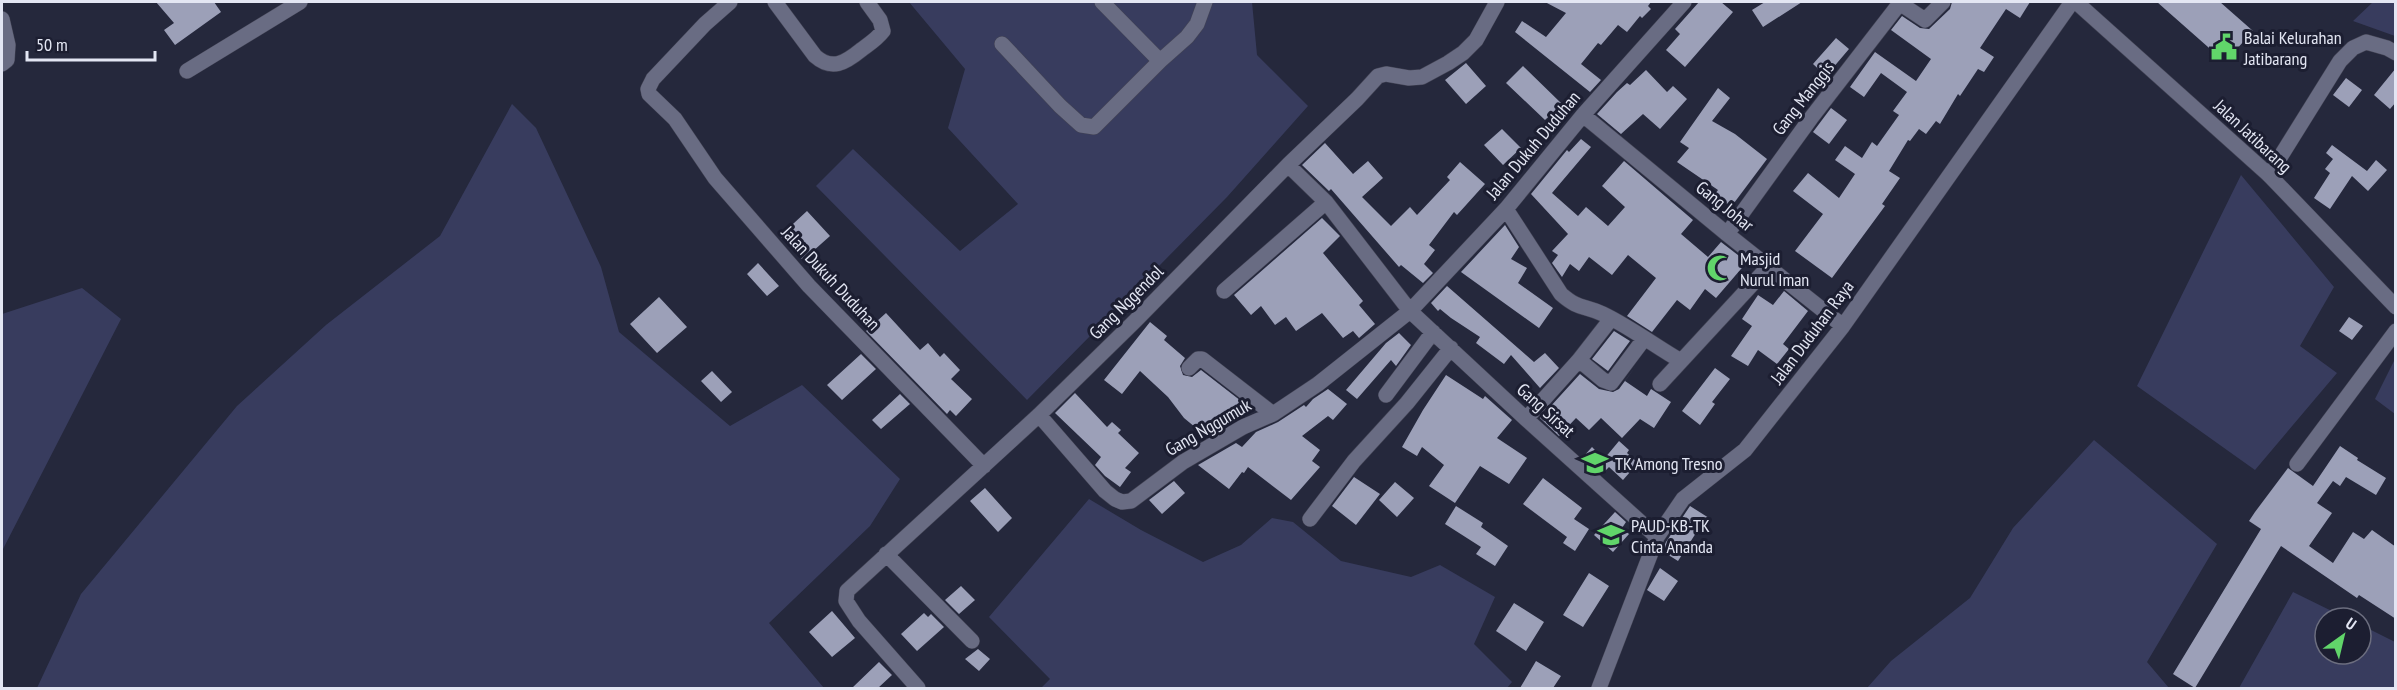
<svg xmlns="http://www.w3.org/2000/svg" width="2397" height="690" viewBox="0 0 2397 690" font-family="'PT Sans Narrow',sans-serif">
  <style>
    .green { fill: #383c5e }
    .building { fill: #9ca0b8 }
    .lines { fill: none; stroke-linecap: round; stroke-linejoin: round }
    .minor-casing { stroke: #424354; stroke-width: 16 }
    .tertiary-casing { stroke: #424354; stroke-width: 16 }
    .minor { stroke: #696c83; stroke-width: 15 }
    .tertiary { stroke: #696c83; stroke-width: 15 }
    .labels { text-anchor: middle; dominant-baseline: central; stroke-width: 6; stroke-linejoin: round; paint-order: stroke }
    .poi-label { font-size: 18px; fill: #e3e6f3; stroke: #1c1e31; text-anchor: start }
    .street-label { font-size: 18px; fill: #e3e6f3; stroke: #1c1e31 }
  </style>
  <rect width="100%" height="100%" fill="#25283c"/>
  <path class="green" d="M909 2H1252L1257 55 1308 106 1227 197 1027 400 816 186 853 149 960 251 1018 204 948 128 965 69Z
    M2373 2H2395V36L2353 21Z
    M512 104 536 128 601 267 619 332 730 426 802 385 900 479 870 526 769 623 824 688H37L81 594 237 406 326 325 440 236Z
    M2241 175 2334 287 2300 346 2337 373 2255 470 2137 386Z
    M82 288 121 319 2 551V314Z
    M2395 359V414L2375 399Z
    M2094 440 2217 544 2147 662 2169 688H1867L1891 661 1970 598 2013 528Z
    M1089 499 1141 530 1203 562 1241 545 1272 518 1293 522 1341 561 1411 577 1440 565 1495 597 1474 644 1512 682 1507 688H1041L1050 679 989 617Z
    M2293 592 2346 618H2325V654H2361V625L2395 642V688H2239Z"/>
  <path class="building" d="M156 2H214L221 12 175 45 164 30 174 23Z
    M1545 2H1651L1648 6 1651 9 1642 18 1640 16 1627 32 1618 25 1601 45 1598 43 1581 64 1601 80 1590 92 1515 32 1522 21 1546 37 1566 13Z
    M1699 2H1721L1733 12 1685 67 1666 50 1680 34 1675 29Z
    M1765 2H1802L1763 27 1752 10Z
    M1952 2H2030L2020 18 2006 9 1980 48 1994 57 1984 72 1978 69 1960 96 1958 94 1940 124 1936 121 1926 134 1919 129 1910 141 1908 140 1889 171 1900 178 1882 204 1885 206 1832 278 1795 251 1823 214 1793 191 1808 173 1839 198 1855 174 1835 160 1845 146 1862 158 1872 142 1877 146 1899 115 1893 111 1907 92 1881 73 1864 97 1850 87 1875 52 1916 81 1931 59 1891 30 1902 16 1920 28 1929 29 1950 9Z
    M2157 2H2220L2253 31 2225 62Z
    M1836 38 1849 49 1826 76 1813 64Z
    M1466 63 1486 86 1466 104 1445 80Z
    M1523 66 1562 104 1545 120 1506 83Z
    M2396 68V102L2390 109 2374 95Z
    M1646 70 1667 92 1673 86 1687 99 1660 129 1643 114 1621 134 1597 114 1617 92 1627 83 1630 85Z
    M2346 78 2362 90 2349 107 2333 95Z
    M1718 88 1730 98 1712 121 1735 134 1767 159 1731 207 1715 194 1718 190 1677 162 1689 148 1680 142Z
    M1831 108 1847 120 1829 144 1813 132Z
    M1502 129 1521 148 1503 165 1484 145Z
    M1581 139 1591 147 1552 193 1578 216 1586 207 1608 226 1625 207 1602 186 1624 161 1693 220 1681 234 1708 257 1721 242 1747 262 1716 298 1705 289 1690 310 1677 300 1652 332 1627 316 1656 278 1628 255 1612 275 1589 257 1579 271 1570 264 1562 277 1552 263 1558 255 1552 251 1568 234 1531 194 1567 150 1569 152Z
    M1325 143 1353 174 1368 161 1383 178 1362 197 1391 226 1410 207 1417 215 1450 180 1447 177 1460 162 1485 184 1457 215 1454 212 1429 245 1435 250 1424 264 1433 273 1423 283 1401 265 1399 267 1331 189 1329 191 1302 165Z
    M2332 145 2367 171 2376 160 2387 170 2368 191 2352 176 2330 209 2314 198 2330 173 2325 169 2333 159 2326 153Z
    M807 211 830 236 803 260 780 236Z
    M1322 218 1340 236 1323 253 1363 301 1359 305 1375 324 1359 338 1353 331 1343 338 1322 313 1296 331 1286 317 1275 325 1261 306 1251 315 1234 295Z
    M1505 225 1519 247 1511 259 1527 268 1518 283 1553 308 1539 328 1461 272Z
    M758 263 779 286 767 296 747 274Z
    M1447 286 1534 362 1545 353 1559 368 1540 388 1511 355 1504 364 1476 343 1480 337 1451 318 1440 309 1438 311 1431 303Z
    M1784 291 1808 311 1783 344 1789 349 1777 364 1758 350 1748 366 1731 356 1752 326 1742 319 1758 295 1773 305Z
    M659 297 687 327 657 353 630 324Z
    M886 313 920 350 928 343 940 357 944 353 960 370 951 379 972 399 956 416 950 410 947 414 866 331Z
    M2349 317 2363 326 2352 340 2339 331Z
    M1150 322 1167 336 1164 340 1185 358 1180 366 1183 375 1192 377 1201 370 1241 401 1216 429 1218 430 1207 437 1184 418 1168 397 1140 371 1122 394 1104 380Z
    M1614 331 1630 341 1608 371 1592 359Z
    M1399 333 1411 345 1396 366 1391 360 1357 399 1346 390 1386 343Z
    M861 354 876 369 842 400 827 385Z
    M1636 366 1625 381 1647 396 1651 389 1671 402 1654 428 1640 419 1622 438 1601 418 1589 430 1576 418 1559 436 1540 418 1580 374 1599 389 1613 392 1619 389Z
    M1715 368 1730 379 1712 402 1715 404 1700 425 1682 411Z
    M712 371 732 392 721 402 701 381Z
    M1446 375 1483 399 1485 396 1512 420 1497 438 1527 458 1509 484 1480 466 1455 503 1429 486 1444 465 1422 447 1417 456 1402 447 1423 410Z
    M1328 389 1347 404 1333 420 1328 416 1302 436 1320 450 1312 461 1320 467 1291 500 1248 467 1244 473 1242 472 1229 489 1198 465 1236 443 1242 447 1256 432 1278 422 1304 405 1306 407 1313 399Z
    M1075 393 1107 427 1112 422 1121 430 1118 433 1139 453 1125 468 1131 472 1120 487 1105 476 1095 465 1101 457 1055 413Z
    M900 394 910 404 881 429 872 420Z
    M1619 441 1629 450 1627 453 1638 463 1623 480 1609 467 1602 474 1583 457 1592 447 1604 459Z
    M2340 446 2358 458 2357 460 2386 478 2376 495 2346 477 2340 486 2333 481 2317 503 2332 513 2309 546 2333 563 2353 532 2364 539 2372 530 2396 547V619L2359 595 2357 598 2281 546 2195 688 2173 674 2261 529 2249 521 2255 512 2288 468 2313 486Z
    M1354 477 1380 494 1356 525 1332 506Z
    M1543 478 1582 508 1574 519 1589 529 1575 551 1563 543 1567 537 1523 504Z
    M1174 481 1185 493 1162 514 1149 500Z
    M1395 482 1414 498 1397 517 1379 500Z
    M985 488 1012 518 998 532 970 501Z
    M1456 506 1483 523 1481 527 1508 546 1495 566 1476 554 1481 547 1445 524Z
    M1690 506 1709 518 1698 535 1696 533 1678 561 1662 551 1666 542Z
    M1615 512 1626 522 1622 528 1629 534 1613 552 1594 535Z
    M1660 568 1678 581 1664 601 1647 590Z
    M1589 573 1609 586 1583 627 1563 615Z
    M961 586 975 600 959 614 945 600Z
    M1514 603 1544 622 1526 651 1496 631Z
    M832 611 855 638 832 657 809 632Z
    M924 613 928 617 931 614 944 627 917 651 901 634Z
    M978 649 990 659 979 671 965 659Z
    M1536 661 1561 676 1553 688H1520Z
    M879 662 892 675 878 688H852Z"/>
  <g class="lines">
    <g class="minor-casing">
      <path id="minor" d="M730 2 705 24 653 79 648 89 649 94 675 119 715 178 809 286 984 466
        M775 2 815 56C832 71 845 63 861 50 869 44 877 39 883 31L880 20 867 2
        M1102 2 1160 61
        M1898 2 1925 20 1943 2
        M2 19 8 45 7 60 2 64
        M1002 44 1060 106 1081 125 1094 127 1160 61 1187 37 1197 24 1205 2
        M187 71 300 2
        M1583 115 1727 234 1843 326
        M1288 165 1326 202 1410 311 1526 419 1657 537
        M2269 175 2340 61 2353 48 2366 42 2387 48 2396 53
        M1506 209 1561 294C1579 310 1584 305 1603 314 1630 327 1655 346 1681 361
        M1727 234 1811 118 1900 3
        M1224 291 1326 202
        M1579 360 1611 319
        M1189 368 1198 359H1202L1273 414
        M1660 384 1769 266
        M1386 395 1433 332
        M1039 415 1105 491 1115 499 1122 502 1131 501 1183 462 1243 427 1273 414 1318 384 1410 311 1506 209 1583 115 1684 2
        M1526 419 1579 360 1603 380 1611 383 1644 339
        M2297 464 2396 331
        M1310 519 1354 461 1407 403 1451 348
        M886 554 972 641
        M918 688 859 621 846 601 847 591 1039 415 1135 321 1288 165 1357 99 1378 76 1386 74 1409 78 1422 77 1448 63 1463 53 1476 40 1497 2
        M1599 688 1657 537 1683 499 1745 450 1843 326 2072 2"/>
    </g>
    <g class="tertiary-casing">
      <path id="tertiary" d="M2076 2 2269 175 2396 307"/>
    </g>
    <use href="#minor" class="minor"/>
    <use href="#tertiary" class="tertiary"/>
  </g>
  <defs>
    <g id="civic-bare" transform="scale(2.07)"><path d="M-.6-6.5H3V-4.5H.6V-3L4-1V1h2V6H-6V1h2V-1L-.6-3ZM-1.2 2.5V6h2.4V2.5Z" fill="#61d56a" stroke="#1c1e31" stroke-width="2.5" paint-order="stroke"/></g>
    <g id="mosque-bare" transform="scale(2.07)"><path d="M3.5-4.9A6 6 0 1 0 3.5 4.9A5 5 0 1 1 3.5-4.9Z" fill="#61d56a" stroke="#1c1e31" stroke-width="2.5" paint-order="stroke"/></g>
    <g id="school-bare" transform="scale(2.07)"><path d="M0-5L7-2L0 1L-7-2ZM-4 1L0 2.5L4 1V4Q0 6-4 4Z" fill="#61d56a" stroke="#1c1e31" stroke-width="2.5" paint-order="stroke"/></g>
  </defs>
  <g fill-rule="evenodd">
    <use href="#civic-bare" x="2224" y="47"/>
    <use href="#mosque-bare" x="1720" y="268"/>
    <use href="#school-bare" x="1595" y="463"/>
    <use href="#school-bare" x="1611" y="535"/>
  </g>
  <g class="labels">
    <g class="poi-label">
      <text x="2244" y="37">Balai Kelurahan<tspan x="2244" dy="21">Jatibarang</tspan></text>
      <text x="1740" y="258">Masjid<tspan x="1740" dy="21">Nurul Iman</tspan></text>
      <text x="1615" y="463">TK Among Tresno</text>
      <text x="1631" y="525">PAUD-KB-TK<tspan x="1631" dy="21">Cinta Ananda</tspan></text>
    </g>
    <g class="street-label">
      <text transform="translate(1803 98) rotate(-52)">Gang Manggis</text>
      <text transform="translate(2253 136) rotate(43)">Jalan Jatibarang</text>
      <text transform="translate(1533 145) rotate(-50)">Jalan Dukuh Duduhan</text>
      <text transform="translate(1725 206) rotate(39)">Gang Johar</text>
      <text transform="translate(831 278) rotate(47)">Jalan Dukuh Duduhan</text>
      <text transform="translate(1126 302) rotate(-45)">Gang Nggendol</text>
      <text transform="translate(1812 332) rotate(-53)">Jalan Duduhan Raya</text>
      <text transform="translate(1546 410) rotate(42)">Gang Sirsat</text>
      <text transform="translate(1208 427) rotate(-30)">Gang Nggumuk</text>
    </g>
  </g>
  <rect width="2397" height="690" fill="none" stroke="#e3e6f3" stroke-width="6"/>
  <g transform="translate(2343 636) rotate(34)"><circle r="28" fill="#1c1e31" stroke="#6c6e7f" stroke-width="1.5"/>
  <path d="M0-4.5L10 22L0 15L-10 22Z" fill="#61d56a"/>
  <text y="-9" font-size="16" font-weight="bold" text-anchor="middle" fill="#e3e6f3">U</text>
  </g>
  <path d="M27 51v9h128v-9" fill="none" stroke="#e3e6f3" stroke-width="3"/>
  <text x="36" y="51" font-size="18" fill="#e3e6f3" stroke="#1c1e31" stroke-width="4.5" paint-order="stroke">50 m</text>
</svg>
